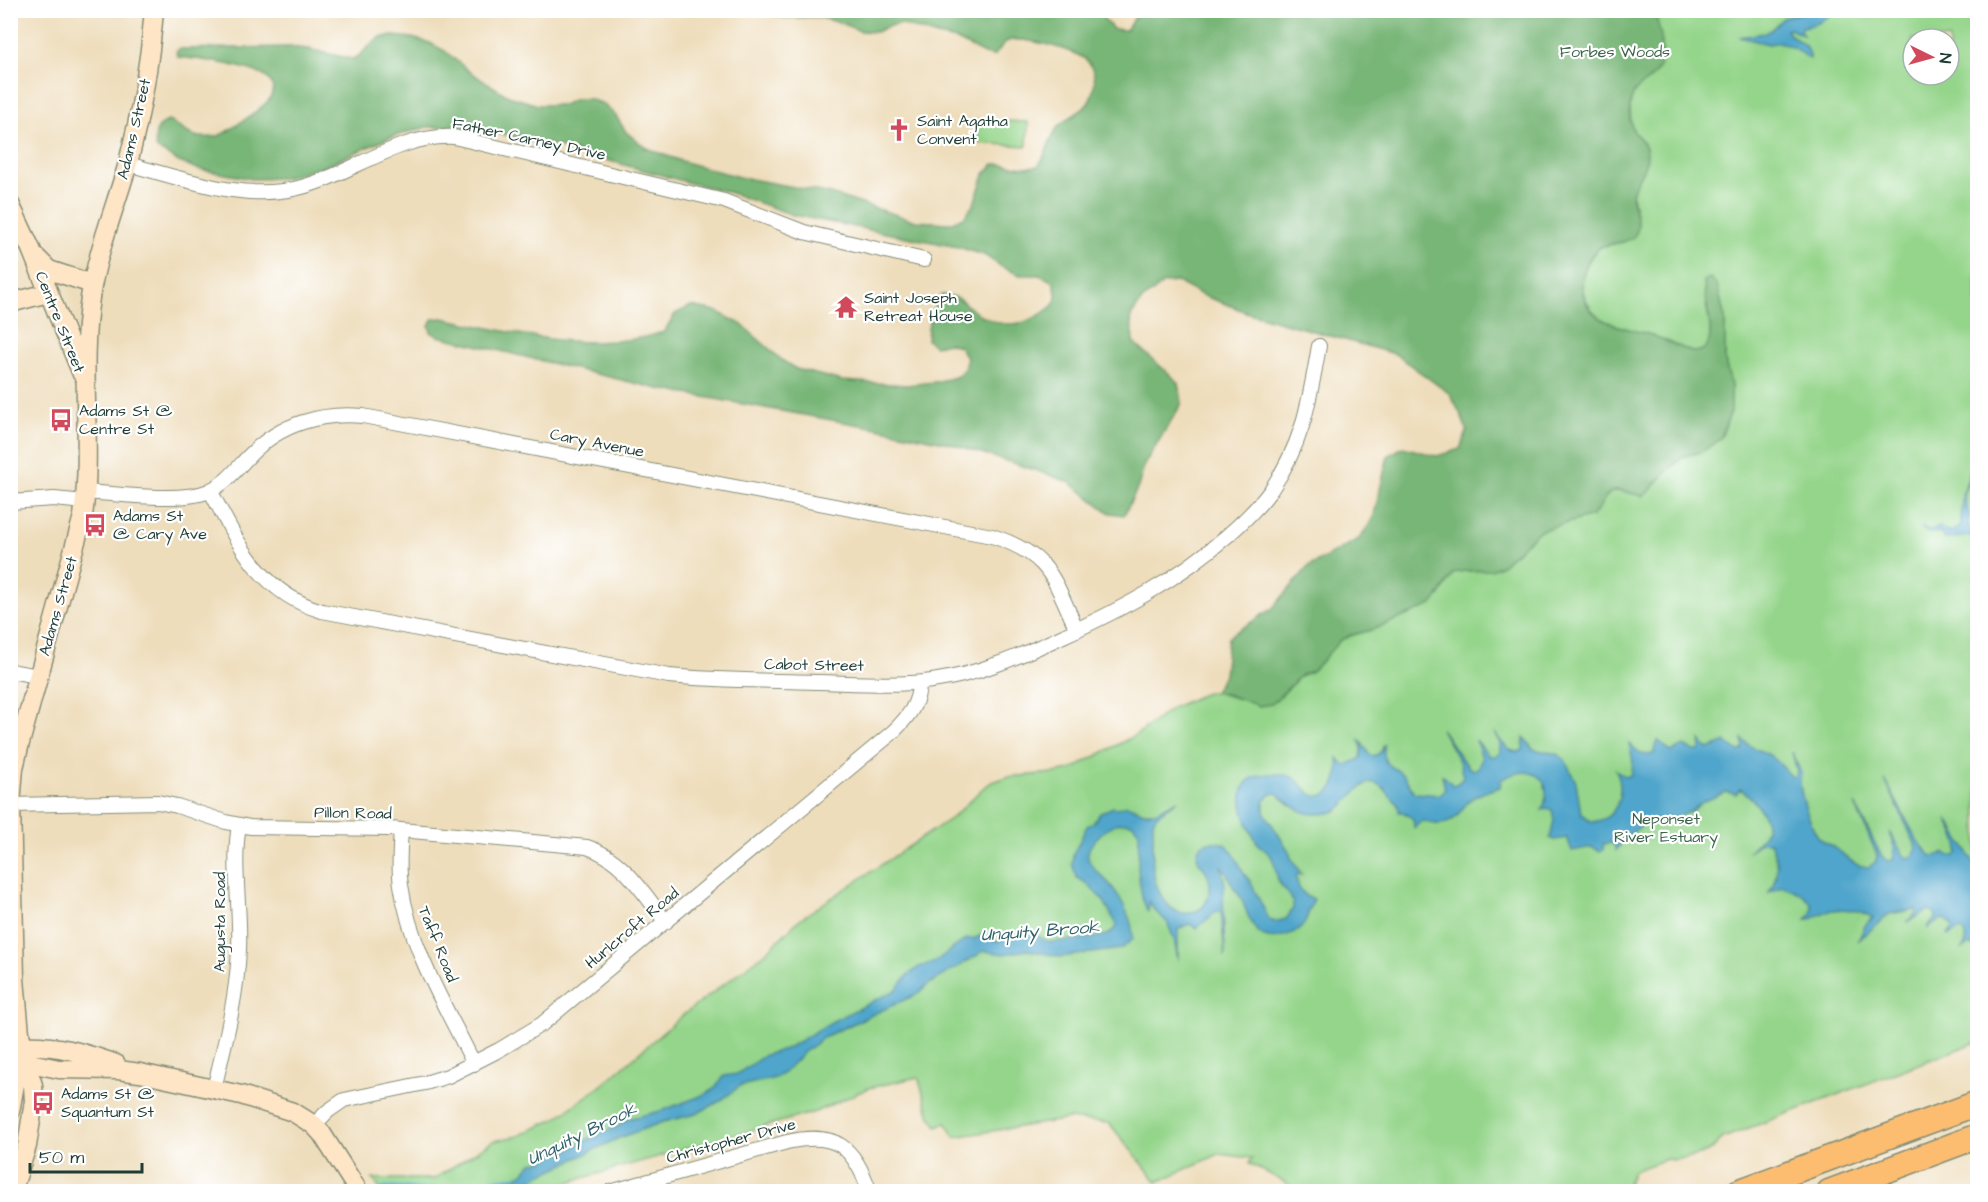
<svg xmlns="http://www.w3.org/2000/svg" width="1988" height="1202" viewBox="0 0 1988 1202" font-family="'Architects Daughter',sans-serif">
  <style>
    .green { fill: #95d58b; stroke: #5a8960; stroke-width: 1.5; fill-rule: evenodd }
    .forest { fill: #78b677; stroke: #4c7a56; stroke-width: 1.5 }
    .water { fill: #4fa5cb; stroke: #377180; stroke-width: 1.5 }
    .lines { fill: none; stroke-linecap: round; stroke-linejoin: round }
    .stream { stroke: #4fa5cb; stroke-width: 4.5 }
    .street-casing { stroke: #868d78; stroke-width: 16 }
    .secondary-casing { stroke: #868d78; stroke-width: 21 }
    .highway-casing { stroke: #868d78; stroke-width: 27 }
    .street { stroke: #fff; stroke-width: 14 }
    .secondary { stroke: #fee5c5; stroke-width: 18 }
    .highway { stroke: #fcbd6f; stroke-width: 24 }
    .labels { text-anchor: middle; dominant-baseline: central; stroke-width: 4.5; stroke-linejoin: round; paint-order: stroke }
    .park-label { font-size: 16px; fill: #3c634a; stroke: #fff }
    .poi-label { font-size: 16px; fill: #1f3d34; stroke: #fff; text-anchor: start }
    .street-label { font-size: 16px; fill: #1f3d34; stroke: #fff }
    .water-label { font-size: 18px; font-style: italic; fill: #306169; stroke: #fff }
  </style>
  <rect width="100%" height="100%" fill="#fff"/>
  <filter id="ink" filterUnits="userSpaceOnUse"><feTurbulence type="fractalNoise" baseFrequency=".0167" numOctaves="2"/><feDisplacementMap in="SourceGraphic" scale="12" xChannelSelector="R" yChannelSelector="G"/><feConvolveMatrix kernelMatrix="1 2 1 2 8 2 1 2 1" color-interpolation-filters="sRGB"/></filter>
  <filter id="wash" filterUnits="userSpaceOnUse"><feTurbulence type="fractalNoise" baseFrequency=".008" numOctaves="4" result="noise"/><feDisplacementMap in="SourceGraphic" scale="24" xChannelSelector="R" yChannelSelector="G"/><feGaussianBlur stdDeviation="1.35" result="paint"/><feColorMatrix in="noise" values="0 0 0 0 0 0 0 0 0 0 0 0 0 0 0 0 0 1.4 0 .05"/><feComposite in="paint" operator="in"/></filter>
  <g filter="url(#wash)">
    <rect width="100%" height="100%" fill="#edb"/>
    <path class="green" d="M1445 11H1977V1042L1723 1138 1711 1150 1700 1155 1674 1160 1667 1159 1633 1171 1625 1191H1589L1586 1188 1576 1192 1296 1191 1288 1184 1249 1163 1252 1158 1219 1154 1157 1182 1109 1123 1069 1119 954 1137 946 1122 937 1126 930 1116 918 1077 869 1088 815 1112 537 1191H381L373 1179H434L493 1141 518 1136 555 1119 602 1085 683 1015 764 954 800 919 953 817 983 788 992 782 1007 777 1054 773 1070 770 1136 735 1174 707 1206 693 1214 692 1240 699 1281 696 1301 675 1312 671 1340 640 1418 611 1439 597 1454 573 1464 571H1477L1515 554 1527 541 1539 531 1599 508C1613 481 1620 494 1643 495L1649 492 1665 473 1685 456 1701 452 1714 444 1721 437 1731 411V386L1725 361V319L1717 285 1706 306C1710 322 1718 353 1692 352 1679 347 1667 341 1654 336 1625 326 1594 328 1584 294 1581 285 1582 276 1586 267 1595 246 1602 245 1624 242L1638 224 1632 195 1636 181 1643 169 1641 140 1634 132 1631 124 1630 106ZM1913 39H1949V75H1913Z
      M976 120 1028 122 1027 146 975 143Z"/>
    <path class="forest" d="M1025 10 1042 13 1047 10 1103 11 1104 19 1113 29 1126 30 1140 10 1654 11C1660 30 1670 59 1653 76 1642 89 1633 84 1630 107 1629 115 1630 127 1635 133 1639 138 1644 142 1646 148 1651 166 1634 179 1632 195 1630 207 1641 220 1637 231 1631 247 1608 240 1597 249 1589 256 1583 270 1582 281 1581 326 1623 325 1654 336 1667 341 1679 347 1692 352 1725 354 1703 300 1704 281L1710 278 1717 285 1725 319V361L1731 386V411L1721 437 1714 444 1701 452 1684 456 1665 473 1649 492 1643 496 1617 490 1611 492 1605 497 1599 508 1592 516 1539 531 1502 565 1491 570 1464 571 1454 573 1432 605 1372 630 1351 635 1340 640 1321 662 1312 671 1301 675 1272 704 1259 706 1229 695 1214 692 1224 675 1228 638 1234 633 1272 609 1308 567 1359 539 1373 519 1388 456 1403 447 1437 456 1460 449 1467 431 1461 415 1450 394 1395 354 1249 313 1202 295 1177 282 1164 283 1142 300 1131 316 1133 342 1179 383 1182 403 1145 463 1138 487 1124 515 1110 513 1069 482 1035 470 949 443 877 428 659 389 438 336 431 332 429 325 433 319 442 318C515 333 590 355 664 332L675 314 691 306 716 311 741 324 783 361 796 369 842 381 907 385 934 382 956 377 964 369 967 358 959 346 948 343 935 346 927 340C928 322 931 310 941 295 961 296 959 300 974 311 1001 330 1025 328 1051 307 1059 300 1056 290 1053 281L1039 275H1020L1002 267 984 255 958 247 793 215 728 192 690 183 559 147 479 129 455 127H427L391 137 320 168 285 178 253 179 198 169 179 162 156 148C154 135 155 127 168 121 179 125 187 136 200 137 205 138 213 137 218 136 228 132 265 107 270 98 273 93 274 86 270 81 259 66 196 59 178 57L176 52 179 49 289 47 308 49 352 59 359 56 372 43 381 37 394 36 412 38 430 43 445 51 470 72 508 96 538 105H563L576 99H590L603 104 616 116 626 132 646 148 681 161 739 177 827 193 916 221 949 223 964 217 974 204 984 175 994 164C1009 164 1023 169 1038 166 1048 154 1048 138 1059 126 1076 110 1090 113 1094 86 1096 77 1093 66 1086 60 1077 51 1018 34 1006 42 1002 45 998 52 994 56L984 54 957 40 937 36 901 24 888 26 876 32 860 31 841 23 817 17 785 18 752 11Z"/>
    <path class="water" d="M1808 11H1837C1824 18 1818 26 1802 27L1800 30 1803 35 1790 29 1786 30C1794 41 1811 44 1810 59L1794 48 1779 42 1769 44 1739 37 1764 33 1771 30 1783 18Z
      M1971 471 1964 496 1969 516 1968 527 1977 528V538C1965 533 1957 540 1945 539L1939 532C1931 533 1928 535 1922 528L1931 530 1939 527 1949 533 1961 526 1962 495Z
      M1441 729C1449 739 1464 766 1473 770L1478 768 1482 758 1476 740 1489 756H1495L1500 752V744L1494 732C1501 741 1510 757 1523 750L1524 737 1533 749 1558 754 1565 760 1576 782 1581 813 1591 822C1619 820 1625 791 1616 770L1625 776H1630C1635 764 1632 755 1629 744 1638 750 1640 757 1653 754L1658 740 1671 752 1684 746 1694 751H1699L1701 747 1700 740 1708 749 1726 742 1737 751H1741L1743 748 1742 739C1750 749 1761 750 1771 756 1779 762 1785 769 1792 777H1795L1797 771 1792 752 1801 773C1796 786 1810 823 1817 835 1823 843 1830 844 1837 850 1850 859 1853 866 1870 867L1876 861 1877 855 1855 804 1881 855 1887 861 1893 860 1895 850 1889 832 1904 856 1909 858 1913 856 1916 850 1915 844 1885 780 1917 840 1930 855 1935 856 1944 853C1949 856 1953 858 1958 854V843L1947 818 1973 861 1977 865V947L1970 945 1962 949 1966 943 1964 932 1960 930 1947 936 1953 928C1952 922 1948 920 1942 919L1927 929 1936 917 1934 912 1929 910 1907 922 1916 913 1917 909 1889 914 1858 941 1866 924 1873 918C1859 909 1841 907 1825 912 1817 915 1815 920 1806 919 1825 904 1796 890 1783 886L1769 892C1780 876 1778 859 1770 842H1761L1748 852C1754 846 1764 838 1766 829 1768 815 1751 795 1740 789L1736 794 1726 792 1712 798 1704 801 1690 812 1681 816 1648 822 1627 836 1616 850 1615 846 1611 843 1603 844V850L1600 851 1592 847 1572 851 1567 838 1554 840 1550 838 1554 820 1552 810 1547 808 1542 810C1557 777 1528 762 1501 780L1500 787C1489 790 1477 794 1469 801 1459 811 1456 823 1440 824 1433 825 1429 822 1422 821L1414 828 1413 819 1403 812H1399C1399 802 1394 801 1388 793 1366 764 1351 804 1336 811 1331 813 1323 814 1317 814 1300 815 1289 803 1276 793L1271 794 1264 801V812L1289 851 1291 858 1302 875 1298 874 1296 877 1299 888 1307 897 1314 899C1303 922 1310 930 1279 937 1253 942 1249 916 1241 898 1238 892 1233 888 1231 882 1227 876 1227 871 1221 866L1225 884 1223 897 1225 957 1221 912 1217 911 1197 928 1189 924 1178 929V960L1174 939 1167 922 1154 910 1149 902 1148 912 1142 898 1138 870 1139 832 1133 824C1122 820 1111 825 1103 832 1072 859 1095 866 1112 887 1123 901 1133 921 1133 939L1121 949 1061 957 1028 950 1004 954 984 951 929 984 917 994 824 1037 803 1053 784 1073 775 1078 740 1086 720 1101 696 1114 663 1122 619 1138 550 1171C534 1175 529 1188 511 1179L522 1174 532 1163 544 1160 568 1150 599 1133 617 1127 627 1119 661 1111 706 1094 714 1089 724 1076 737 1074 765 1055 788 1048 833 1021 896 990 908 975 919 967 933 963 966 939H973L984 934 991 940 998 941 1025 931C1034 932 1041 940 1051 942 1057 942 1101 937 1107 935 1112 933 1114 929 1117 925L1103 900 1085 882 1077 878 1072 864 1073 855 1087 826 1093 823 1100 813 1113 807 1118 808 1127 805 1144 812H1155L1178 800 1156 816 1153 822C1155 843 1149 866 1157 886 1162 900 1173 916 1190 913 1209 910 1214 889 1207 873 1205 868 1201 866 1199 862 1194 852 1200 843 1210 842 1237 839 1236 868 1250 881L1269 919 1273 922 1286 919 1293 909C1294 896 1285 892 1279 882 1275 873 1276 864 1271 856 1267 850 1261 849 1258 844 1241 818 1226 772 1274 774 1300 775 1295 781 1312 795 1334 801 1340 775 1338 758L1345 766 1361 758 1362 748 1359 739 1370 755C1379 757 1382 751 1384 744 1383 772 1390 761 1404 776 1408 781 1410 788 1415 793L1440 795 1445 790 1442 775 1453 785 1458 783 1463 777 1459 761Z"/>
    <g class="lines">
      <path class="stream" d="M381 1190C395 1185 408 1190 422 1190 454 1189 484 1180 515 1178"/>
    </g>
  </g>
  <g filter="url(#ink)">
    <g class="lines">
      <g class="street-casing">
        <path id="street" d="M127 164C182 178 241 202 298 188 351 175 398 134 454 137L724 201 804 232 924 260
          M210 490C238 543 260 593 322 611L669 676C719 681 769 680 819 682 856 683 895 686 932 681 977 675 1020 656 1061 637 1122 609 1176 581 1227 536 1243 522 1258 508 1271 490 1304 441 1309 402 1319 346
          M86 492C119 494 180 503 209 491 227 483 237 468 250 455 280 424 321 412 363 416L992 536C1051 555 1053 578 1077 630
          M10 502 54 499 85 502
          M10 671 38 676
          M11 805 158 802 177 806 226 822 250 827 390 829 587 847C623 858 644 894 666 922
          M401 830C400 849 398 867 401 885 410 949 446 1007 474 1064
          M214 1089C225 1043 237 997 239 949 241 908 232 866 239 825
          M314 1125 328 1111 344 1100 425 1083 448 1076 499 1050 542 1024 893 732C908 717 919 704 919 683
          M610 1192 787 1142C837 1131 853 1146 870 1192"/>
      </g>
      <g class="secondary-casing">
        <path id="secondary" d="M10 204 31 249 82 374
          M36 257 49 270 92 284
          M10 303 48 293
          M22 1046C56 1044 84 1053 116 1064
          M25 1062 59 1069 118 1070 140 1073 241 1095 293 1112 314 1125 322 1134 359 1192
          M10 1112 15 1084 25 1062
          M12 1192 27 1146 34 1101 33 1085 25 1062 20 1033 15 979 11 805 14 768 20 743 83 516C93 444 79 370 90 298 97 252 115 208 128 163 141 113 150 62 154 10"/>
      </g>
      <g class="highway-casing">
        <path id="highway" d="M1738 1192 1978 1103
          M1829 1192 1978 1136"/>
      </g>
      <use href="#street" class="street"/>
      <use href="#secondary" class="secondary"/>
      <use href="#highway" class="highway"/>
    </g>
  </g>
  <defs>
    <g id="church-bare" transform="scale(1.8)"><path d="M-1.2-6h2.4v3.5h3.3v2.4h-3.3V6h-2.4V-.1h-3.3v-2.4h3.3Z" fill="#d1495b" stroke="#fff" stroke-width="2.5" paint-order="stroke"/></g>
    <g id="temple-bare" transform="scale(1.8)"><path d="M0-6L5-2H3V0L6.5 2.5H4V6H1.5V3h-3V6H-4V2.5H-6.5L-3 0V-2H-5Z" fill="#d1495b" stroke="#fff" stroke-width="2.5" paint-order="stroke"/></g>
    <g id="bus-bare" transform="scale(1.8)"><path d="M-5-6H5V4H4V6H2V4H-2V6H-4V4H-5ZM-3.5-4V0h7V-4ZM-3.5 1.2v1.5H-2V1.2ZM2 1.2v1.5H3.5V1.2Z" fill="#d1495b" stroke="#fff" stroke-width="2.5" paint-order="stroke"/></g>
  </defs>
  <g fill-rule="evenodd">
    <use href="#church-bare" x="899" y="130"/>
    <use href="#temple-bare" x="846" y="307"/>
    <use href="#bus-bare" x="61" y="420"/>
    <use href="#bus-bare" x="95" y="525"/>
    <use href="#bus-bare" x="43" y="1103"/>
  </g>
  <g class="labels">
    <g class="park-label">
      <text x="1615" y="52">Forbes Woods</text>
      <text x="1666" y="819">Neponset<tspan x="1666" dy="18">River Estuary</tspan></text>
    </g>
    <g class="poi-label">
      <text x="917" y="121">Saint Agatha<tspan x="917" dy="18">Convent</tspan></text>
      <text x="864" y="298">Saint Joseph<tspan x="864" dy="18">Retreat House</tspan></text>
      <text x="79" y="411">Adams St @<tspan x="79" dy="18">Centre St</tspan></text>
      <text x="113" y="516">Adams St<tspan x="113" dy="18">@ Cary Ave</tspan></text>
      <text x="61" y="1094">Adams St @<tspan x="61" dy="18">Squantum St</tspan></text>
    </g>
    <g class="street-label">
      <text transform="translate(134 129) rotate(-77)">Adams Street</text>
      <text transform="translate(529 139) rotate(12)">Father Carney Drive</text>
      <text transform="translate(60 322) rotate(68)">Centre Street</text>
      <text transform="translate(597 443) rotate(11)">Cary Avenue</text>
      <text transform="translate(58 606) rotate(-74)">Adams Street</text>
      <text transform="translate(814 665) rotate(1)">Cabot Street</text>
      <text transform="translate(353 813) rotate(1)">Pillon Road</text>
      <text transform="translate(220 922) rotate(-90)">Augusta Road</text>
      <text transform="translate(632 928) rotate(-40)">Hurlcroft Road</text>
      <text transform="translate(438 944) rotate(68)">Taff Road</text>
      <text transform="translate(731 1141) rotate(-15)">Christopher Drive</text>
    </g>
    <g class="water-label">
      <text transform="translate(1040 931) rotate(-4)">Unquity Brook</text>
      <text transform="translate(582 1134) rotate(-26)">Unquity Brook</text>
    </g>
  </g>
  <rect width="1988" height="1202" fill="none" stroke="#fff" stroke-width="36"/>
  <g transform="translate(1931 57) rotate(95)"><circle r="28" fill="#ffffff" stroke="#a5b1ae" stroke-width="1.5"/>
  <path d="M0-4.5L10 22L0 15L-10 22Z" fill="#d1495b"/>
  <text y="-9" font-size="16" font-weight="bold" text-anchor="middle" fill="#1f3d34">N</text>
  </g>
  <path d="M30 1163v9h112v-9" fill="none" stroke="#1f3d34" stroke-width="3"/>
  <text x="39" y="1163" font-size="18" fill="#1f3d34" stroke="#ffffff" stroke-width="4.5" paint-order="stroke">50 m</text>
</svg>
